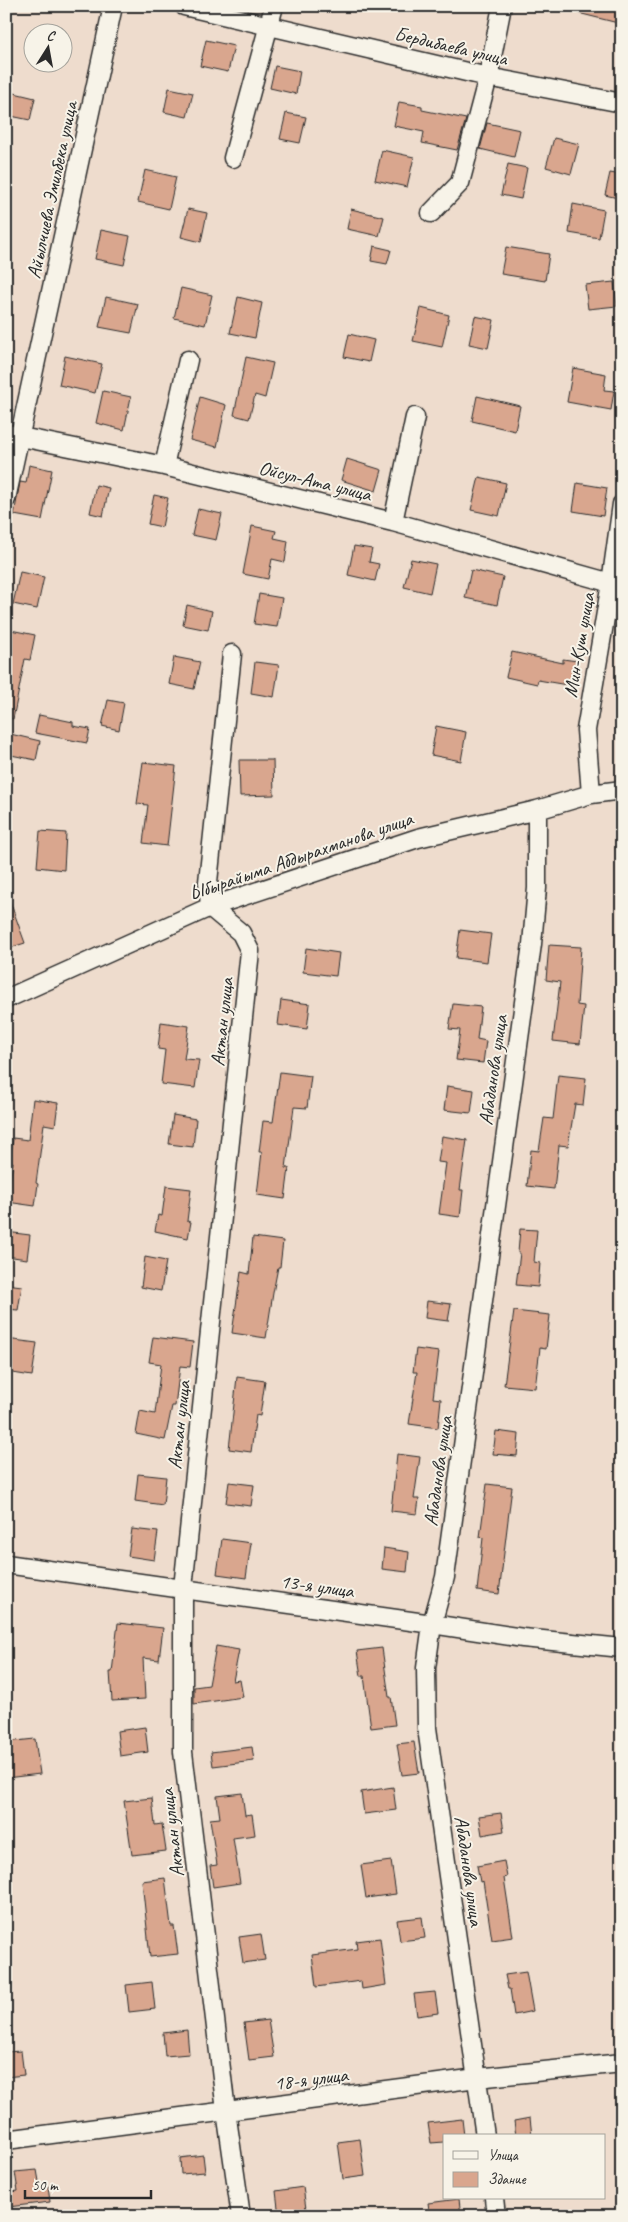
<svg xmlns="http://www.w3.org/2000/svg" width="628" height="2222" viewBox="0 0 628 2222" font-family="Caveat,sans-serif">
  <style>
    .building { fill: #d9a68e; stroke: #2b2b2b }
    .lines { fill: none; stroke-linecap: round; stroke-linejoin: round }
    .street-casing { stroke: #2b2b2b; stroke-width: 21 }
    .street { stroke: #f7f3e8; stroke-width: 18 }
    .labels { text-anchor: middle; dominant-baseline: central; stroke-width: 4; stroke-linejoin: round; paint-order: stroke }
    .street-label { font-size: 20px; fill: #2b2b2b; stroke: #f7f3e8 }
  </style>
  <rect width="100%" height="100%" fill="#eedccd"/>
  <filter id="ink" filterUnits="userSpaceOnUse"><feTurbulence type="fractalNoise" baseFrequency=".02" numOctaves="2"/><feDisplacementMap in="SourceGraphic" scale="10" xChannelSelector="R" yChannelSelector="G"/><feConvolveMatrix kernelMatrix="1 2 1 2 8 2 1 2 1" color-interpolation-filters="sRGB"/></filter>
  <g filter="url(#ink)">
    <path class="building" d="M571 6H622V24L570 11Z
      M206 40 234 46 228 72 200 66Z
      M275 66 300 71 296 94 270 88Z
      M169 88 193 93 187 117 164 112Z
      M6 91 35 98 30 120 6 115Z
      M399 102 422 106V110L466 119 457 150 422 143 424 132 394 126Z
      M286 113 306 117 300 143 280 139Z
      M487 123 520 130 514 157 480 149Z
      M554 138 579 144 571 174 546 167Z
      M382 150 414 157 407 187 375 180Z
      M508 164 527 168 521 199 501 195Z
      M145 170 176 177 169 209 138 202Z
      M610 173 622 175V199L605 195Z
      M573 204 604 210 599 238 569 233Z
      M188 209 207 213 201 242 181 237Z
      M351 209 384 217 379 236 347 229Z
      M101 230 130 236 124 265 95 259Z
      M374 246 391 250 387 264 371 261Z
      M506 247 549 254 545 281 501 274Z
      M614 282 617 306 588 309 585 285Z
      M181 288 212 295 205 325 174 318Z
      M106 297 138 304 131 333 99 327Z
      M238 297 262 303 255 338 230 333Z
      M421 308 449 315 442 347 413 341Z
      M475 316 494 320 488 348 469 344Z
      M349 334 374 340 369 362 344 357Z
      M65 356 102 364 95 393 59 385Z
      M246 357 273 363 265 398 255 395 249 419 234 415Z
      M573 368 606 374 604 390 614 391 611 410 567 402Z
      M103 391 131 397 124 430 96 423Z
      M477 396 520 406 515 431 472 421Z
      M200 397 226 405 217 447 190 440Z
      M347 459 382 470 376 491 341 480Z
      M29 465 52 470 42 520 14 515 20 482 26 483Z
      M479 477 506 483 499 516 471 510Z
      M577 483 607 488 603 516 573 511Z
      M96 485 109 488 103 516 90 513Z
      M154 495 168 498 162 527 148 524Z
      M198 509 222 514 216 540 192 535Z
      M252 526 276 531 274 538 288 541 285 562 272 559 268 579 243 574Z
      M354 546 372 549 369 562 379 564 375 581 348 575Z
      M411 559 436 564 430 593 404 587Z
      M471 570 503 577 497 605 465 598Z
      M20 572 44 577 37 609 13 604Z
      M259 594 282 598 277 627 254 624Z
      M187 605 212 611 208 630 183 625Z
      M6 629 35 635 30 660 25 659 13 719 6 718Z
      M512 652 563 663V659L577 661 573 686 538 680 537 684 506 677Z
      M174 657 200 662 194 689 169 684Z
      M255 662 279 665 274 697 251 693Z
      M108 700 124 703 119 730 102 726Z
      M39 715 73 722V726L90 729 87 743 35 733Z
      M436 726 466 732 461 761 431 755Z
      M6 733 40 741 36 760 6 754Z
      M239 760H273L274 795 240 796Z
      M143 762 176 766 167 846 143 843 148 805 137 804Z
      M40 831 66 833 64 870 37 867Z
      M6 896H8L25 943 6 949Z
      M460 930 491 934 487 962 456 958Z
      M549 945 581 947 577 1005 584 1006 580 1044 553 1041 560 982 546 980Z
      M306 948 339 953 336 976 303 972Z
      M281 1000 310 1004 307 1029 278 1025Z
      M453 1004 481 1007 477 1039 486 1041 483 1063 456 1060 460 1030 449 1029Z
      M161 1022 189 1026 184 1059 199 1060 195 1088 161 1084 165 1050 158 1049Z
      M280 1072 311 1076 307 1108 294 1107 286 1168H289L285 1199 257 1195 262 1152H259L263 1121 273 1122Z
      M558 1075 586 1078 583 1105 575 1104 568 1146 559 1145 554 1189 527 1186 531 1150 539 1151 544 1118 553 1119Z
      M447 1086 474 1090 471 1113 444 1110Z
      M33 1099 58 1103 55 1126 44 1124 36 1183 38 1184 35 1206 7 1202 13 1162H10L13 1138 28 1140Z
      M173 1115 196 1119 193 1147 169 1144Z
      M442 1136 467 1140 460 1190H463L460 1217 439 1214 446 1163 438 1162Z
      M166 1186 191 1189 187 1221 191 1222 188 1238 155 1231 158 1215 162 1216Z
      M520 1229 537 1230 534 1262 540 1263 538 1287 516 1285 520 1253H518Z
      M6 1232 30 1235 27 1259 6 1256Z
      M253 1237 283 1241 280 1267H278L273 1293 266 1338 232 1333 241 1272 249 1274Z
      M145 1257 166 1261 161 1291 141 1287Z
      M6 1284 22 1286 18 1310 6 1309Z
      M427 1301 451 1304 448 1321 425 1318Z
      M514 1311 550 1315 546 1349 540 1348 535 1388 504 1385Z
      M153 1337 193 1342 190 1367 180 1366 175 1406H172L165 1440 136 1434 140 1411 155 1414 161 1364 149 1362Z
      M6 1339 37 1343 32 1376 6 1372Z
      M416 1349 439 1352 433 1398 441 1399 438 1428 409 1424 417 1372H413Z
      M237 1377 265 1381 260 1416 256 1415 251 1452 229 1449Z
      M496 1431 519 1434 517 1456 493 1454Z
      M397 1454 420 1457 414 1499H419L417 1514 391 1511Z
      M138 1474 166 1477 163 1505 135 1501Z
      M229 1482 254 1485 251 1506 226 1503Z
      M487 1484 512 1487 499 1594 477 1591 483 1538 480 1537Z
      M132 1529 158 1532 154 1560 128 1556Z
      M222 1539 251 1543 246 1578 217 1574Z
      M384 1548 409 1552 407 1572 382 1569Z
      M118 1623 163 1628 159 1660 143 1658 145 1699 112 1701 110 1672H112Z
      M216 1646 239 1650 233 1681 240 1680 243 1697 194 1704V1687L209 1685Z
      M382 1648 389 1697H391L395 1725 371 1728 364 1676H361L357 1651Z
      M145 1727 148 1752 120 1756 117 1731Z
      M35 1739 40 1774 6 1778V1742Z
      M414 1742 419 1773 402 1775 397 1744Z
      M252 1747 254 1761 213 1766 211 1752Z
      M393 1787 396 1810 364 1814 361 1792Z
      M242 1793 245 1815 252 1814 255 1835 233 1838 240 1883 213 1887 210 1866 217 1865 210 1819 220 1818 217 1796Z
      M152 1798 155 1825 162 1824 166 1851 132 1855 124 1801Z
      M501 1813 504 1831 482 1835 479 1816Z
      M391 1861 396 1894 366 1898 361 1865Z
      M504 1861 507 1877 504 1878 513 1937 492 1940 483 1881 480 1882 477 1866Z
      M165 1878 171 1926H174L178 1954 150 1957 142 1881Z
      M422 1917 425 1938 400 1941 397 1920Z
      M261 1934 265 1960 243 1963 239 1937Z
      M380 1938 386 1985 362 1989 361 1981 316 1987 312 1955 357 1949 356 1941Z
      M526 1972 533 2011 514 2015 510 1989H508L505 1975Z
      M152 1982 155 2009 129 2012 126 1985Z
      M435 1992 438 2013 417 2016 414 1994Z
      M268 2020 274 2057 249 2060 244 2023Z
      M187 2030 189 2054 165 2056 163 2033Z
      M21 2051 24 2075 6 2077V2052Z
      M530 2118 532 2136H516L514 2121Z
      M462 2119 464 2136H444V2142L431 2143 428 2123Z
      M360 2139 365 2176 343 2179 338 2142Z
      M203 2155 205 2172 181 2174 180 2158Z
      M37 2170 40 2187 48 2186 50 2202 8 2207 6 2193 18 2191 15 2172Z
      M303 2187 307 2216H279L276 2191Z
      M459 2199 461 2216H430L428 2203Z"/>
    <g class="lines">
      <g class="street-casing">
        <path id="street" d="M184 6 488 77 622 103
          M233 158 274 6
          M431 213 460 183 488 77 502 6
          M6 434 164 466 393 522 611 583
          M164 466 188 360
          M6 499 113 6
          M393 522 415 417
          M232 654 208 882 210 907 241 933 250 951 183 1588V1752L226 2111 241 2216
          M591 794 586 730 611 583 622 504
          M6 999 210 907 418 838 537 810 591 794 622 790
          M6 1564 432 1624 523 1638 622 1648
          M485 2136 427 1728 426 1668 432 1624 445 1577 532 944 537 888V810
          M6 2140 477 2078 622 2063
          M494 2198 496 2216"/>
      </g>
      <use href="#street" class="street"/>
    </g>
  </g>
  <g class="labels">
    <g class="street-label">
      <text transform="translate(451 46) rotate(13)">Бердибаева улица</text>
      <text transform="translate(52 190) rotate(-78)">Айылчиева Эмилбека улица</text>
      <text transform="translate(315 481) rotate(14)">Ойсул-Ата улица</text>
      <text transform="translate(579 645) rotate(-80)">Мин-Куш улица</text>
      <text transform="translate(301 856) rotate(-19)">Ыбырайыма Абдырахманова улица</text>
      <text transform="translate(222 1022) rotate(-84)">Актан улица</text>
      <text transform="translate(493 1070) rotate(-82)">Абаданова улица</text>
      <text transform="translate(179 1425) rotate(-84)">Актан улица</text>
      <text transform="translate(438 1471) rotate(-82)">Абаданова улица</text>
      <text transform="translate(317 1586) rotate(8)">13-я улица</text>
      <text transform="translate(172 1833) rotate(-97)">Актан улица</text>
      <text transform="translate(469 1871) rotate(82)">Абаданова улица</text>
      <text transform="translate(311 2079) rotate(-7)">18-я улица</text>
    </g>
  </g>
  <rect width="628" height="2222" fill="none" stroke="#f7f3e8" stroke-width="25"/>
  <rect x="12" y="12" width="603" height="2197" fill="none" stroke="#2b2b2b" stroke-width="2" filter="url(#ink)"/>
  <rect x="443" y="2134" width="162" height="65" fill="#f7f3e8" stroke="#a5a39c"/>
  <rect x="453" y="2151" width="25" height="8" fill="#f7f3e8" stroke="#a5a39c"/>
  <text x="488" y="2160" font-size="15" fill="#2b2b2b">Улица</text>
  <rect x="453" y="2172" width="25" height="15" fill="#d9a68e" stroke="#a5a39c"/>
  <text x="488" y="2184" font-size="15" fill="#2b2b2b">Здание</text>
  <g transform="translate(48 48) rotate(11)"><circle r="24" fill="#f7f3e8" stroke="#a5a39c"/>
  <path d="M0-4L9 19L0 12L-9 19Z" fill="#2b2b2b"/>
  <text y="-8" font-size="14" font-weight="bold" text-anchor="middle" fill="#2b2b2b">С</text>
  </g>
  <path d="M25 2190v8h126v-8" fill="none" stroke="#2b2b2b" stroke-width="2.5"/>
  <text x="32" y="2190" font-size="15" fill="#2b2b2b" stroke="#f7f3e8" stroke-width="4" paint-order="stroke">50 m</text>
</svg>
